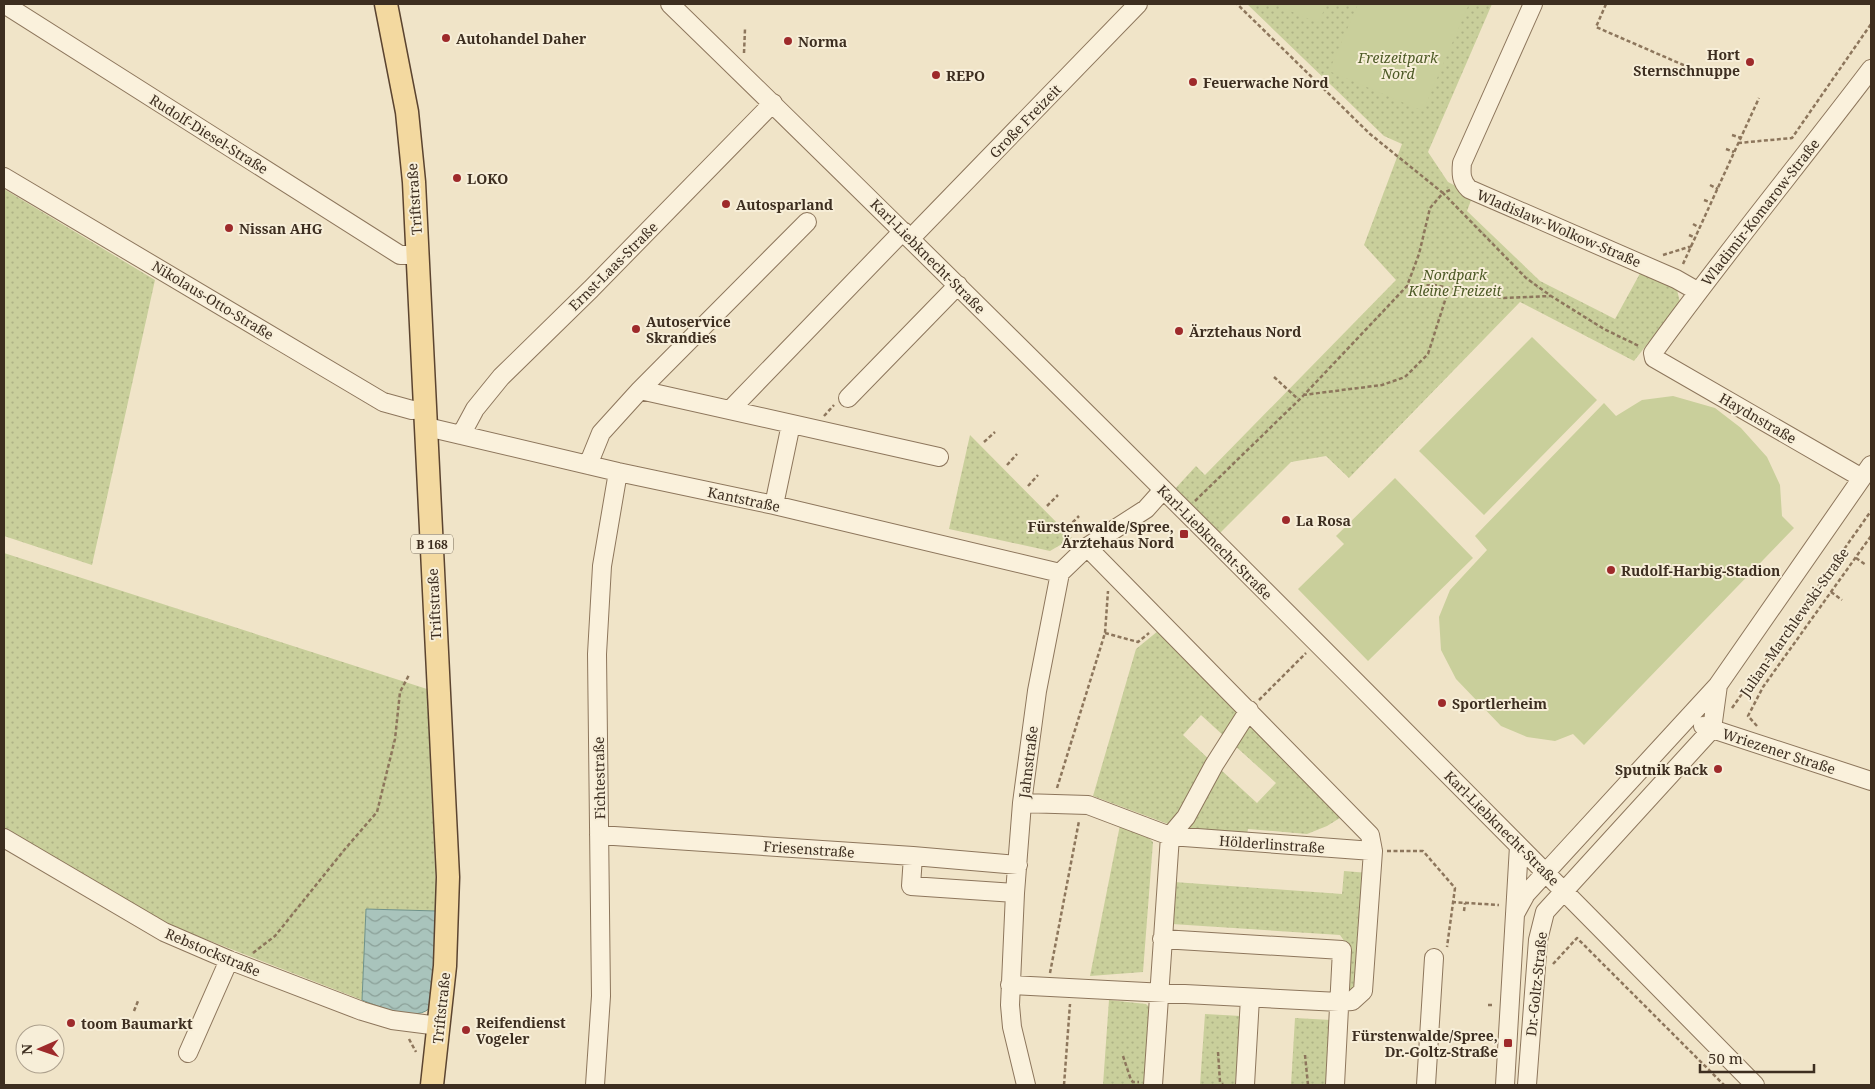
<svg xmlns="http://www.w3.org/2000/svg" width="1875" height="1089" viewBox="0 0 1875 1089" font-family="'Noto Serif',serif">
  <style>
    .grass { fill: url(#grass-dots) }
    .garden { fill: #c9cf9b }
    .water { fill: url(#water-waves); stroke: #6f938a }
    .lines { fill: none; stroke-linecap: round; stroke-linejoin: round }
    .minor-casing { stroke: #8d765c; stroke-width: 20 }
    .major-casing { stroke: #5b4430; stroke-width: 25 }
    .path { stroke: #8d765c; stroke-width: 2.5; stroke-dasharray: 4 2.5; stroke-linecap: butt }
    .minor { stroke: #faf1dc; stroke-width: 18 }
    .major { stroke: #f3d9a0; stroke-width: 22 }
    .poi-dot { fill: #9e2a2b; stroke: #f7eed8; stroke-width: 2 }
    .labels { text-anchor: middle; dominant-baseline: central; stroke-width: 4; stroke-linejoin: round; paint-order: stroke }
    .shield { fill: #f7eed8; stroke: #756857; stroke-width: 1 }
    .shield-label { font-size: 12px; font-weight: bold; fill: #3d2e20 }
    .poi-label { font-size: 14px; font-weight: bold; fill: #3d2e20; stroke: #f7eed8; text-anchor: start }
    .park-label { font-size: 14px; font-style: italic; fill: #4d5a26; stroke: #f7eed8 }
    .street-label { font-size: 14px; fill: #3d2e20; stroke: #f7eed8 }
  </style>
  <defs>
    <pattern id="grass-dots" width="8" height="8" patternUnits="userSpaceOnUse" patternTransform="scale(1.25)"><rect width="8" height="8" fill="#c9cf9b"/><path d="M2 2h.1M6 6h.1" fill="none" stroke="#aeb285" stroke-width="1.8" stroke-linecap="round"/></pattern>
    <pattern id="water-waves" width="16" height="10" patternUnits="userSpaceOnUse" patternTransform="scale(1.25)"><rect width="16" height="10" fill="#a9c4bc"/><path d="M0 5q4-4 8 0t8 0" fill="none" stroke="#8ba098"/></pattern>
  </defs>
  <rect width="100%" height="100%" fill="#f0e4c8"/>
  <path class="grass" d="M1247 4H1492L1428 152 1448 182 1473 195 1467 211 1540 281 1615 319 1643 268 1677 290 1680 302 1634 361 1520 302 1349 478 1326 456 1291 462 1217 536 1174 490 1196 466 1205 475 1396 280 1364 245 1402 144 1384 136Z
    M4 189 155 280 92 565 4 536Z
    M970 435 1072 538 1050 551 949 529Z
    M4 553 427 689 437 911 366 909 362 1000 164 923 4 830Z
    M1158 631 1237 710 1239 715 1225 737 1201 715 1183 735 1212 762 1173 822 1168 824 1093 796 1136 649Z
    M1247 722 1343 816 1327 826 1307 834 1248 829 1247 835 1181 830 1220 769 1257 803 1276 783 1233 744Z
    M1120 825 1148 837 1153 842 1143 972 1090 976Z
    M1344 871 1369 873 1361 987 1344 995 1347 945 1340 935 1172 924 1174 882 1342 894Z
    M1109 1000 1146 1004 1150 1008 1145 1085H1103Z
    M1205 1014 1241 1016 1235 1085H1200Z
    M1295 1018 1331 1020 1328 1085H1291Z"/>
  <path class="garden" d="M1274 4H1327L1318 23Z
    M1358 4H1469L1423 111 1329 71Z
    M1532 337 1597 400 1484 515 1419 451Z
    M1673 396 1715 408 1741 428 1767 457 1780 485 1782 516 1794 528 1584 745 1573 734 1555 741 1527 737 1501 726 1456 679 1441 650 1439 617 1450 590 1487 550 1475 536 1604 403 1616 416 1642 400Z
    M1395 478 1473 558 1368 661 1298 589 1344 544 1336 536Z"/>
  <path class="water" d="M366 909 437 911 431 1006C420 1024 377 1006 362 1000Z"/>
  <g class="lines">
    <g class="minor-casing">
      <path id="minor" d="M4 4 400 255H418
        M670 4C1036 360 1397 721 1755 1085
        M1533 4 1462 163C1461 174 1461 181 1469 189L1676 279 1697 291
        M4 177 383 402 412 410 426 409
        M911 238 1138 4
        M640 390 939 457
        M848 398 958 285
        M730 410 903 231
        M427 427 618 472 774 505 1060 573
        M461 435 475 409 501 377 591 289 773 103
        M588 465 601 433 640 390 807 222
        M1862 478 1654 358 1653 353C1723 256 1799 164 1871 69
        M774 505 791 424
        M1087 547 1370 835 1373 851
        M1703 726 1871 781
        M1022 803 1088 805 1170 836 1186 817 1214 765 1249 710
        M599 835 913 856 1018 865
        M4 838 164 932 229 960 362 1011 392 1020 439 1026
        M913 856 911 886 1015 893
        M1515 914 1526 894 1718 685 1871 465
        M1162 939 1342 950 1335 1085
        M1010 985 1339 1002 1352 1001 1363 991 1373 851 1170 836 1153 1085
        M188 1053 229 960
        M595 1085 601 996 597 654 602 566 618 472
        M1026 1085 1012 1027 1010 1005 1015 893 1022 803 1037 691 1060 573 1087 547 1146 509 1163 490
        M1245 1085 1250 998
        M1426 1085 1434 958
        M1505 1085 1519 846
        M1527 1085 1538 940 1545 912 1712 729 1718 685"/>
    </g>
    <g class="major-casing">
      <path id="major" d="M386 4 407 112 414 182 448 877 445 966 432 1085"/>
    </g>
    <path class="path" d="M1606 4 1596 27 1711 77
      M744 53 745 29
      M1732 135 1741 138
      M1738 143 1792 138 1871 24
      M1726 149 1734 152
      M1710 185 1718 189
      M1450 190 1443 193 1526 278 1551 296 1604 329 1639 346
      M1704 200 1712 203
      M1693 224 1700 228
      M1689 235 1696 238
      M1663 255 1692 246
      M1683 264 1759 98
      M1407 286 1434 285 1504 298 1551 296
      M1274 377 1298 399
      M1303 395 1382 385 1405 377 1428 354 1449 288
      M824 416 834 405
      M984 442 995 432
      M1007 465 1017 454
      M1028 486 1038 475
      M1195 501 1303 396 1407 286 1419 254 1430 208 1443 193 1370 134 1237 4
      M1047 506 1058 495
      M1068 527 1079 516
      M1856 558 1866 565
      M1831 592 1842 600
      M1105 633 1138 642 1149 633
      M1259 700 1306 653
      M1732 708 1871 511
      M1757 726 1748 716 1763 687 1871 536
      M1057 788 1105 633 1108 591
      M1387 851H1423L1455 888 1447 947
      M1452 902 1499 905
      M1464 911 1465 903
      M253 953 275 936 345 849 377 812 395 739 400 692 409 675
      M1553 964 1577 938 1724 1085
      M1050 973 1079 821
      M1488 1005H1493
      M134 1011 138 1001
      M409 1039 416 1052
      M1218 1052 1220 1082 1223 1085
      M1305 1055 1308 1085
      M1123 1056 1131 1080 1133 1082H1139
      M1064 1085 1070 1004"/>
    <use href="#minor" class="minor"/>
    <use href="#major" class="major"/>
  </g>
  <g class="poi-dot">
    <circle cx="446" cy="38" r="5"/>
    <circle cx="788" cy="41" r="5"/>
    <circle cx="1750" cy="62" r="5"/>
    <circle cx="936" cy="75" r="5"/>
    <circle cx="1193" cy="82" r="5"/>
    <circle cx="457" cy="178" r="5"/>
    <circle cx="726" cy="204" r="5"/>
    <circle cx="229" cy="228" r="5"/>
    <circle cx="636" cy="329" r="5"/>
    <circle cx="1179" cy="331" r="5"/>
    <circle cx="1286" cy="520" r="5"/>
    <rect x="1179" y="529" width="10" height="10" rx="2.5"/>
    <circle cx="1611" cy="570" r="5"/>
    <circle cx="1442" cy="703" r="5"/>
    <circle cx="1718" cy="769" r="5"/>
    <circle cx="71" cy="1023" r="5"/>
    <circle cx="466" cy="1030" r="5"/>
    <rect x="1503" y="1038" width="10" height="10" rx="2.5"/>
  </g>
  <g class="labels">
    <rect class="shield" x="411" y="534.5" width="42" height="19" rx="4"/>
    <g class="shield-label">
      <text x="432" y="544">B 168</text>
    </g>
    <g class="poi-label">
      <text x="456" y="38">Autohandel Daher</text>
      <text x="798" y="41">Norma</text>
      <text x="1740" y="54" text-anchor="end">Hort<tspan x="1740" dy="16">Sternschnuppe</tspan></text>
      <text x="946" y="75">REPO</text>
      <text x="1203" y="82">Feuerwache Nord</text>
      <text x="467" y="178">LOKO</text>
      <text x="736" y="204">Autosparland</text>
      <text x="239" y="228">Nissan AHG</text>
      <text x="646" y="321">Autoservice<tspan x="646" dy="16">Skrandies</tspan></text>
      <text x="1189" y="331">Ärztehaus Nord</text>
      <text x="1296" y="520">La Rosa</text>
      <text x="1174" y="526" text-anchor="end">Fürstenwalde/Spree,<tspan x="1174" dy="16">Ärztehaus Nord</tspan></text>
      <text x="1621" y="570">Rudolf-Harbig-Stadion</text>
      <text x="1452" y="703">Sportlerheim</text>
      <text x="1708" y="769" text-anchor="end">Sputnik Back</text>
      <text x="476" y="1022">Reifendienst<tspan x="476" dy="16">Vogeler</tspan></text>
      <text x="81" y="1023">toom Baumarkt</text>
      <text x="1498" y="1035" text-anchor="end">Fürstenwalde/Spree,<tspan x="1498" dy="16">Dr.-Goltz-Straße</tspan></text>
    </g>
    <g class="park-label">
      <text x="1398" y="57">Freizeitpark<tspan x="1398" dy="16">Nord</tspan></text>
      <text x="1455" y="274">Nordpark<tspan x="1455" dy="16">Kleine Freizeit</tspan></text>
    </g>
    <g class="street-label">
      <text transform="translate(1025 121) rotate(-46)">Große Freizeit</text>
      <text transform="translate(209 134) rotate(32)">Rudolf-Diesel-Straße</text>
      <text transform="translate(414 199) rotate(-94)">Triftstraße</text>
      <text transform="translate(1760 212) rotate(-52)">Wladimir-Komarow-Straße</text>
      <text transform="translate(1559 228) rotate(23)">Wladislaw-Wolkow-Straße</text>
      <text transform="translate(928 256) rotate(45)">Karl-Liebknecht-Straße</text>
      <text transform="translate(613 266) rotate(-45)">Ernst-Laas-Straße</text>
      <text transform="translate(213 300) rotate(31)">Nikolaus-Otto-Straße</text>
      <text transform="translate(1758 418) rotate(30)">Haydnstraße</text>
      <text transform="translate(744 499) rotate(12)">Kantstraße</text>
      <text transform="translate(1215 542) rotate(45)">Karl-Liebknecht-Straße</text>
      <text transform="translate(434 604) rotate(-93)">Triftstraße</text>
      <text transform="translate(1794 622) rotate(-55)">Julian-Marchlewski-Straße</text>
      <text transform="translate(1779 751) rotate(18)">Wriezener Straße</text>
      <text transform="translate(1028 762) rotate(-83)">Jahnstraße</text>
      <text transform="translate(599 778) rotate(-91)">Fichtestraße</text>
      <text transform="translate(1502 828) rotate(45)">Karl-Liebknecht-Straße</text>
      <text transform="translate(1272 844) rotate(4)">Hölderlinstraße</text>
      <text transform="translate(809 849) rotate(4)">Friesenstraße</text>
      <text transform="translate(213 952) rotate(23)">Rebstockstraße</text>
      <text transform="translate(1536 984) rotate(-84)">Dr.-Goltz-Straße</text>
      <text transform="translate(441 1008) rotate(-84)">Triftstraße</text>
    </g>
  </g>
  <rect width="1875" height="1089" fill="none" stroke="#3d2e20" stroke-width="10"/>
  <g transform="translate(40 1049) rotate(268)"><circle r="24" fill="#f7eed8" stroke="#ada18e"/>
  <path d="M0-4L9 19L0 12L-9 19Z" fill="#9e2a2b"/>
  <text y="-8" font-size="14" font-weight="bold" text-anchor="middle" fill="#3d2e20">N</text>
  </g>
  <path d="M1700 1064v8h114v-8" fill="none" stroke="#3d2e20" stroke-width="2.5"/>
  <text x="1708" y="1064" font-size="15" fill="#3d2e20" stroke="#f7eed8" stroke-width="4" paint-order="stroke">50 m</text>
</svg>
